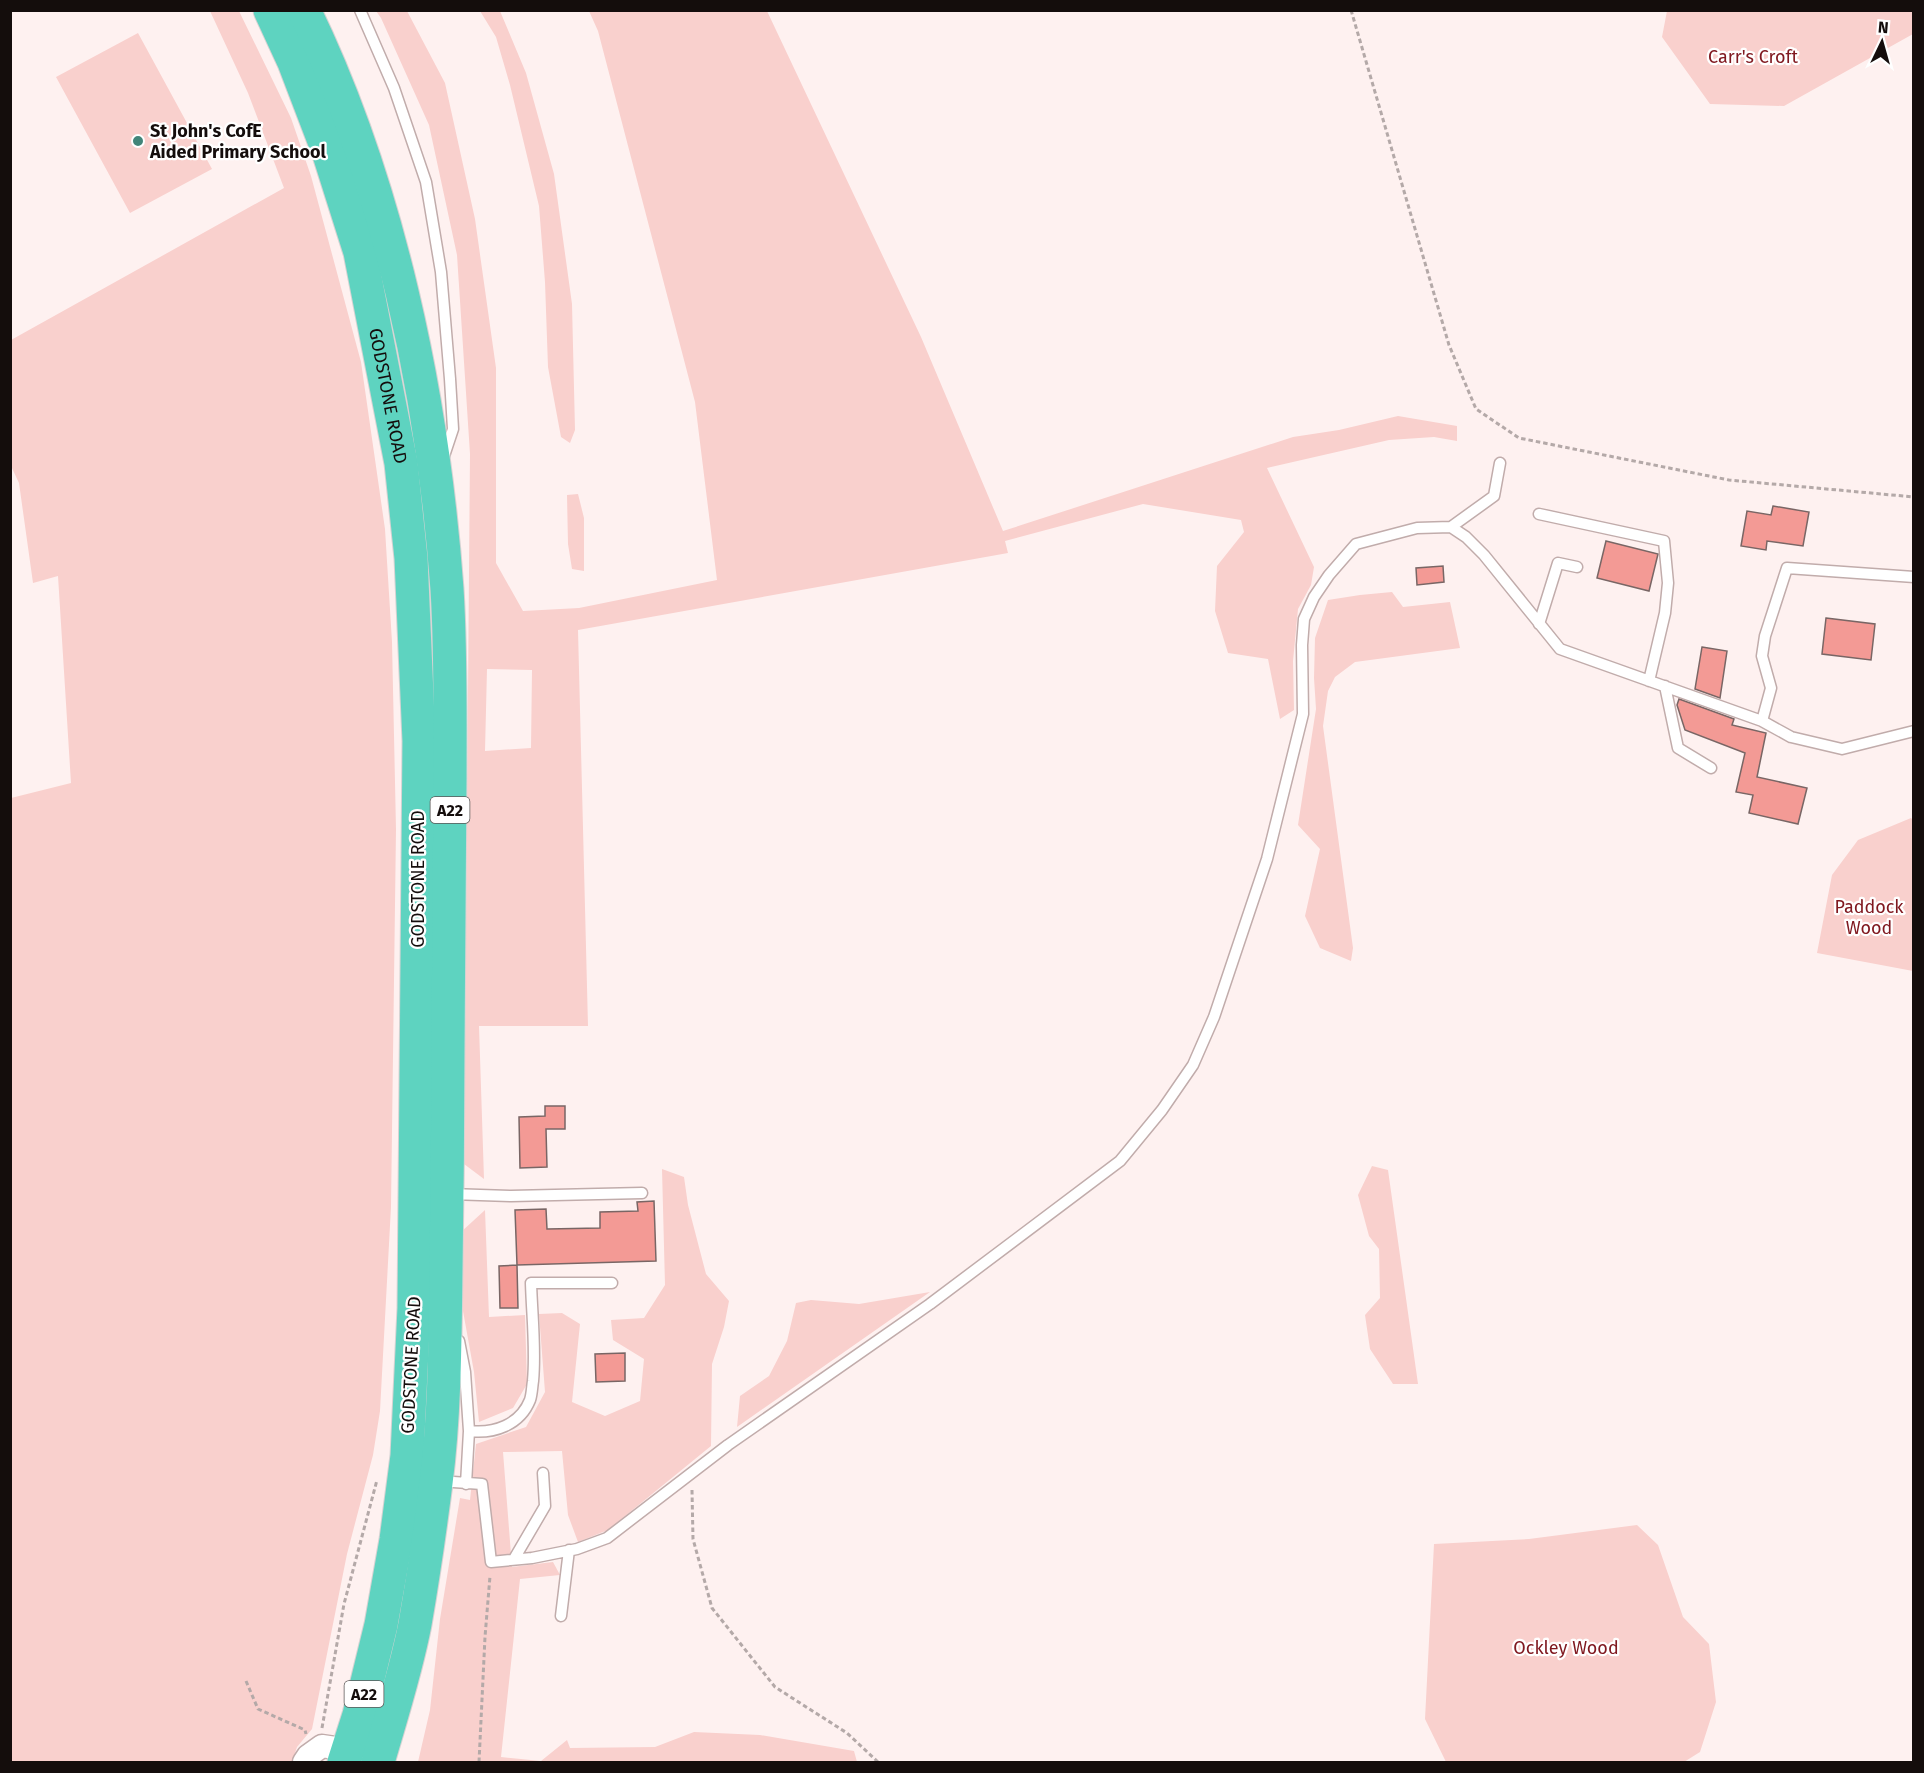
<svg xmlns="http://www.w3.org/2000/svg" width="1924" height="1773" viewBox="0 0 1924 1773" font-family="'Fira Sans',sans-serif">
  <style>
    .green { fill: #f9d0cd; fill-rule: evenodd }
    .building { fill: #f39a95; stroke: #796665; stroke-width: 1.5 }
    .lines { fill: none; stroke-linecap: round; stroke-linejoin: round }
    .service-casing { stroke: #c1acab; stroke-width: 13 }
    .minor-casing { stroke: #c1acab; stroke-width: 25 }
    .trunk-casing { stroke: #d5d3d3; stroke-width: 35 }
    .path { stroke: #b4a9a8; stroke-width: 3; stroke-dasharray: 4.5 3; stroke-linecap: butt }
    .service { stroke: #fff; stroke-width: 10 }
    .minor { stroke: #fff; stroke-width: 22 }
    .trunk { stroke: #5ed3c0; stroke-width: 33 }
    .poi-dot { fill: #428579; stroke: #fff; stroke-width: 2 }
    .labels { text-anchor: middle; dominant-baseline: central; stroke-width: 4.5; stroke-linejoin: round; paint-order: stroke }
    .shield { fill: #fff; stroke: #5a5655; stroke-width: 1.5 }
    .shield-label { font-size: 16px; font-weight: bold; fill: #140d0c }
    .park-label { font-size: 18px; fill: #801920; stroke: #fff }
    .poi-label { font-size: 18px; font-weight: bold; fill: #140d0c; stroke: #fff; text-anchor: start }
    .street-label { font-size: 18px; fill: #140d0c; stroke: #fff }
  </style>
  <rect width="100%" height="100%" fill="#fef1f0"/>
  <path class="green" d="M210 11H239L291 118 311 176 361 362 385 529 392 642 396 829 391 1207 380 1411 373 1455 347 1554 312 1729 297 1747 292 1762H11V798L71 783 58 576 33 583 19 483 11 466V340L284 188 248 93Z
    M376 11H407L445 83 475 219 496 368V563L523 611 579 608 717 580 695 402 598 31 589 11H767L921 337 1003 531 1293 437 1339 430 1398 416 1457 426V441L1434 437 1389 440 1267 468 1314 567 1311 585 1298 609 1293 661 1294 710 1280 719 1268 659 1228 653 1215 611 1217 566 1244 532 1241 520 1143 504 1005 541 1008 553 578 630 588 1026H479L484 1179 464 1164 470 454 457 255 429 125 381 18ZM487 669 532 670 531 748 485 751Z
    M480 11H500L526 73 554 174 572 304 575 430 570 443 561 437 548 367 545 282 539 206 510 85 496 37Z
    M1667 11H1913V34L1784 106 1710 104 1662 37Z
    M138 33 212 169 130 213 56 77Z
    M578 494 584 518V571L572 569 568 544 567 495Z
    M1392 592 1403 607 1450 602 1460 648 1355 662 1335 677 1328 691 1323 726 1353 948 1351 961 1320 948 1305 916 1320 849 1298 825 1316 709 1314 678 1315 638 1328 600 1360 595Z
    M1911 818 1914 821 1913 971 1817 953 1832 875 1858 840Z
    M1372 1166 1388 1170 1418 1384H1393L1370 1349 1365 1315 1380 1298 1379 1249 1369 1236 1358 1195Z
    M662 1169 684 1177 688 1205 706 1274 729 1301 724 1327 712 1364 711 1446 608 1530 578 1542 568 1515 562 1451 503 1452 512 1567 553 1562 560 1575 520 1579 501 1757 541 1761 567 1740 570 1748 655 1747 694 1732 760 1735 854 1751 857 1762H418L430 1710 440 1619 460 1498 470 1500 476 1444 526 1427 545 1392 539 1314 562 1313 580 1324 572 1402 605 1416 640 1401 644 1359 613 1340 611 1320 644 1318 665 1285Z
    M485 1210 489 1317 525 1315 527 1384 513 1408 479 1422 474 1372 463 1311 461 1232Z
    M930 1292 737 1427 740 1396 769 1376 787 1341 796 1303 811 1300 859 1304Z
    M1637 1525 1658 1545 1683 1617 1709 1644 1716 1702 1700 1752 1684 1762H1446L1425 1719 1434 1544 1529 1539Z"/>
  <path class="building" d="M1773 506 1809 512 1803 546 1767 541 1766 550 1741 546 1747 511 1771 515Z
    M1606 541 1658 554 1649 591 1597 578Z
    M1443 566 1444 582 1417 585 1416 568Z
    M1826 618 1875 624 1871 660 1822 654Z
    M1702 647 1727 651 1720 698 1695 689Z
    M1679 699 1734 719 1732 725 1766 733 1757 777 1807 788 1798 824 1749 813 1753 795 1736 792 1745 753 1685 730 1677 705Z
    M545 1106H565V1129H546L547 1167 520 1168 519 1117 545 1116Z
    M654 1201 656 1261 517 1265 515 1210 546 1209 547 1229 600 1228V1212L638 1211 637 1202Z
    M517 1265 518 1308H500L499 1266Z
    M625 1353V1381L596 1382 595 1354Z"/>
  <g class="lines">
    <g class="service-casing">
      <path id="service" d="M360 10 394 88 426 182 441 272 450 379 453 429 444 456
        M1539 514 1664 541 1668 583 1665 613 1649 681
        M1451 527 1494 496 1500 463
        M1539 624 1558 563 1577 567
        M1665 686 1678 748 1711 768
        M1762 721 1771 688 1762 656 1765 636 1787 568 1914 577
        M450 1194 511 1196 642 1193
        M459 1341 465 1372 469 1431 466 1484
        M469 1431C494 1434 520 1425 530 1400 532 1394 532 1387 533 1381 536 1349 532 1316 531 1283H612
        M439 1481 482 1484 491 1562 532 1558 577 1549 607 1538 728 1445 930 1304 1120 1161 1162 1110 1193 1065 1214 1017 1267 859 1303 714 1302 645 1304 619 1314 597 1329 575 1356 544 1417 528 1451 527 1466 537 1484 555 1560 649 1762 721 1791 737 1842 749 1914 731
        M514 1559 545 1506 543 1473
        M561 1616 569 1550"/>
    </g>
    <g class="minor-casing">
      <path id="minor" d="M304 1762 308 1756 322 1746 349 1750"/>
    </g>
    <g class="trunk-casing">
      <g id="trunk">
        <path id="s1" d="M270 10 294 62 328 151 360 252 401 463 411 558 419 741 414 1308 407 1456 396 1540 381 1625 359 1715 344 1762"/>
        <path d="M304 10C389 185 433 396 447 589 451 651 450 714 450 777 450 866 449 955 448 1045 448 1119 447 1194 446 1268 445 1340 445 1412 436 1483 430 1530 423 1578 415 1624 406 1671 391 1717 378 1762"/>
      </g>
    </g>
    <path class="path" d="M1351 10 1449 345 1476 409 1519 438 1729 480 1914 497
      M692 1490 693 1539 712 1608 775 1687 847 1733 878 1762
      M246 1681 258 1709 305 1730 306 1734
      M322 1728 344 1604 377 1480
      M479 1762 485 1637 490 1576"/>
    <use href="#service" class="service"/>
    <use href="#minor" class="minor"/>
    <use href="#trunk" class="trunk"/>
  </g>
  <circle class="poi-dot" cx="138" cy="141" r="6"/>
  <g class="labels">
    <g class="shield">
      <rect x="430.5" y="797" width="39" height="26" rx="4.5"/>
      <rect x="344.5" y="1681" width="39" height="26" rx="4.5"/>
    </g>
    <g class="shield-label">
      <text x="450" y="810">A22</text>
      <text x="364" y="1694">A22</text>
    </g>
    <g class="park-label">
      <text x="1753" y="57">Carr's Croft</text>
      <text x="1869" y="907">Paddock<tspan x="1869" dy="21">Wood</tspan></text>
      <text x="1566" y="1648">Ockley Wood</text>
    </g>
    <g class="poi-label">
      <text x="150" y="131">St John's CofE<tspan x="150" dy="21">Aided Primary School</tspan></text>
    </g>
    <g class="street-label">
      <text stroke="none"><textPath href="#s1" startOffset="405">GODSTONE ROAD</textPath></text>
      <text transform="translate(418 879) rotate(-90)">GODSTONE ROAD</text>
      <text transform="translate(411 1365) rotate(-87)">GODSTONE ROAD</text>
    </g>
  </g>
  <rect width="1924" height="1773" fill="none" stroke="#140d0c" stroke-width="24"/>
  <g transform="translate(1882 42) rotate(5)" stroke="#ffffff" stroke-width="4.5" paint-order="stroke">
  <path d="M0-4.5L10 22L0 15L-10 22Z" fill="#140d0c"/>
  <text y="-9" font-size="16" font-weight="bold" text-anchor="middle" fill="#140d0c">N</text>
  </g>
</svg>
